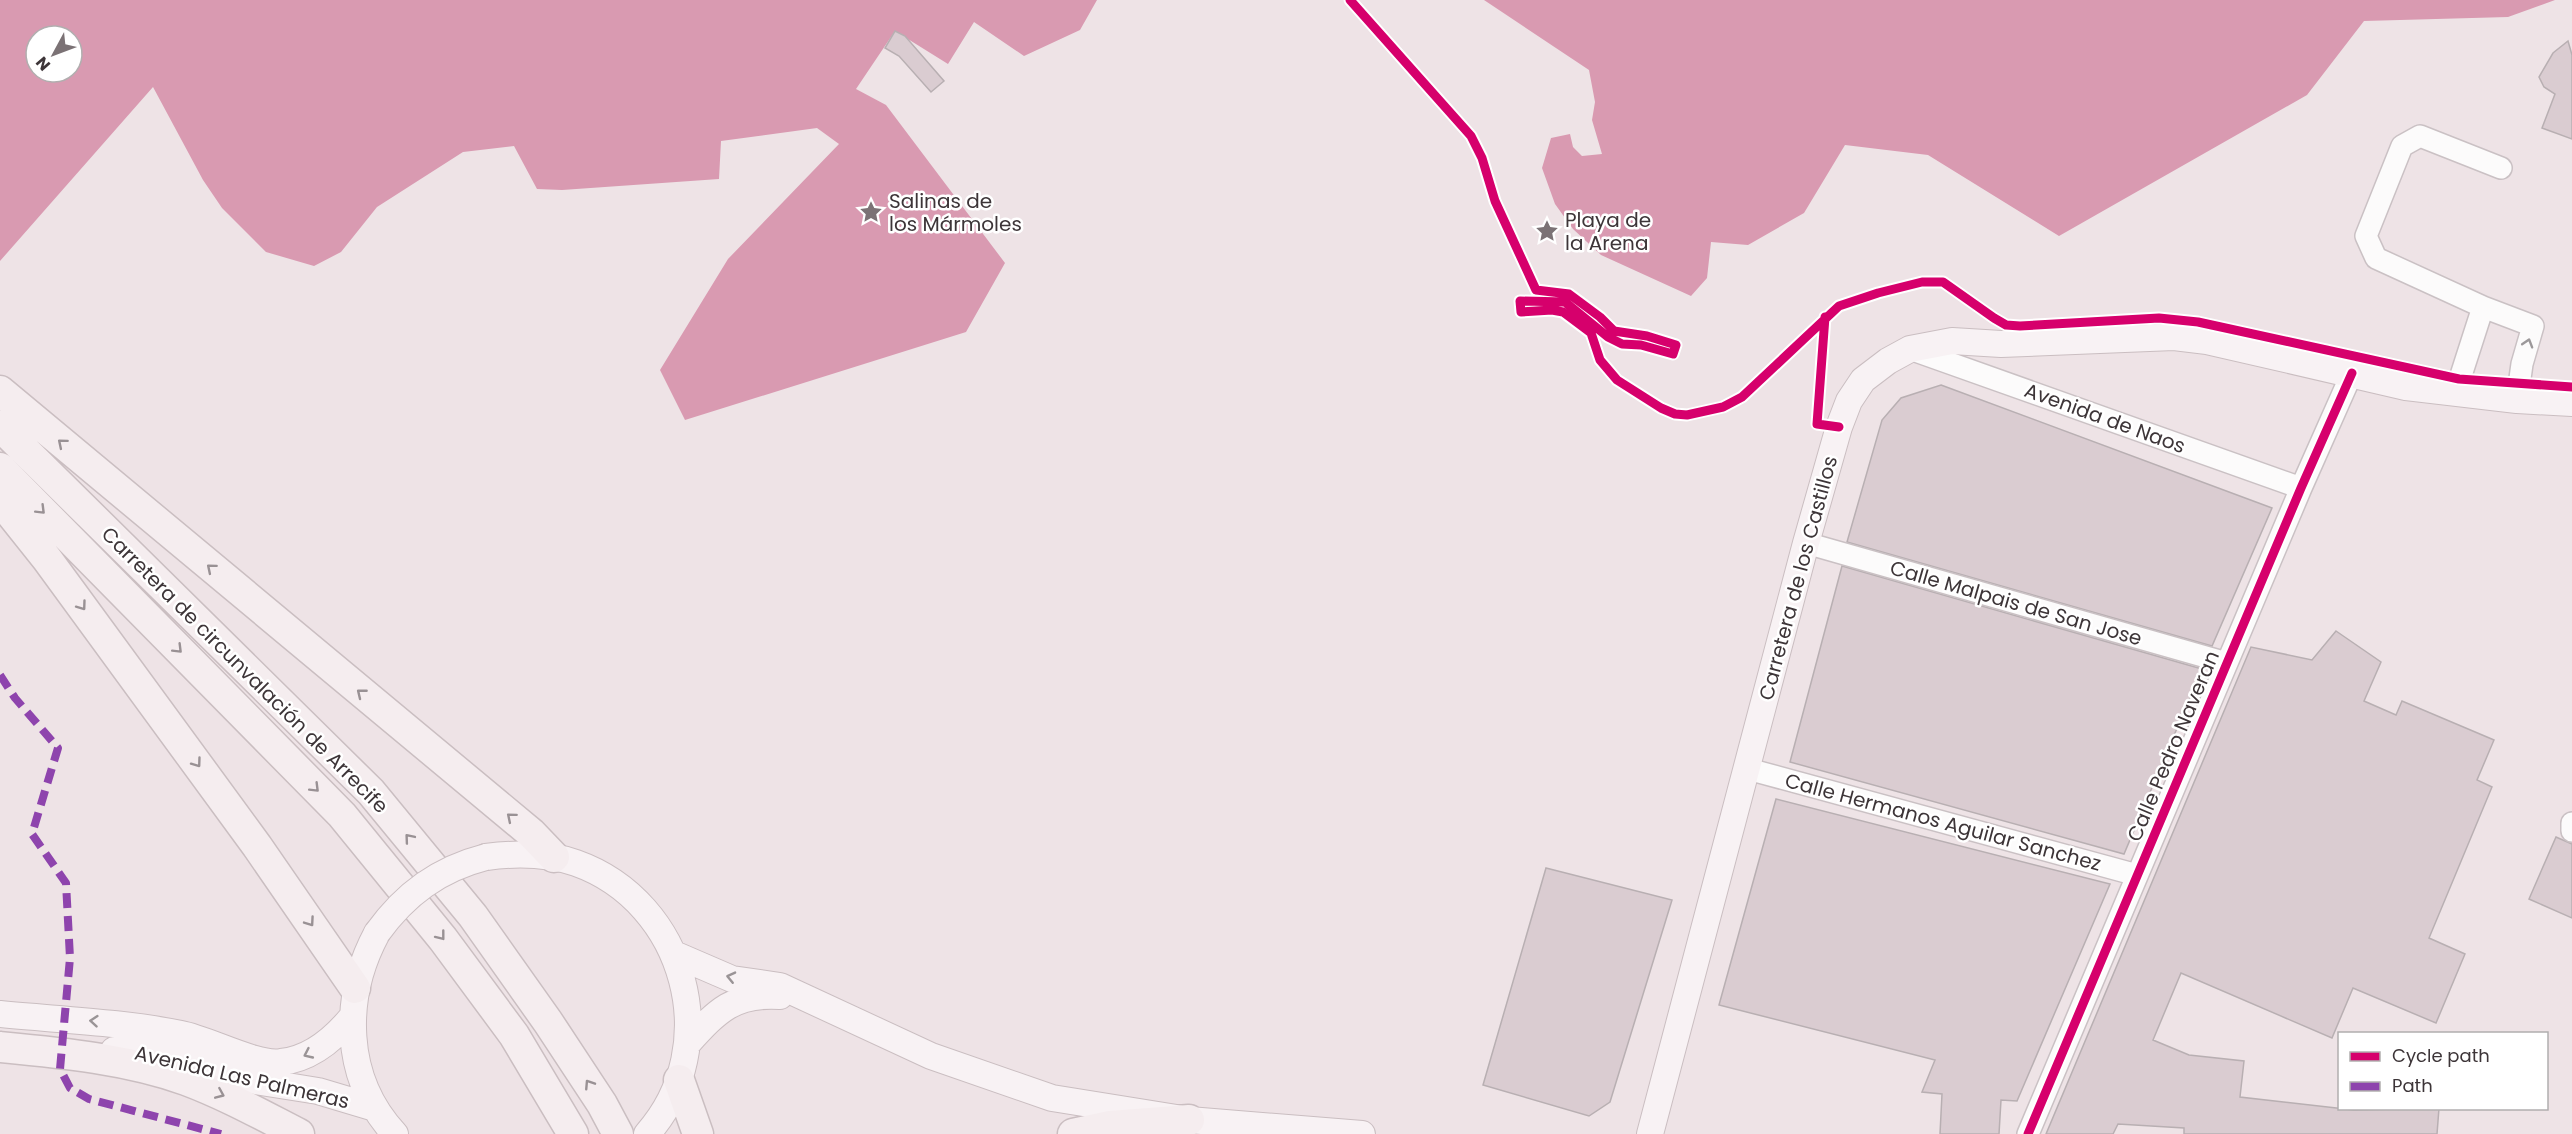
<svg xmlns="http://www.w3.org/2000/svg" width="2572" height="1134" font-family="Poppins,sans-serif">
<rect width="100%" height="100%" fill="#eee3e6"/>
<path fill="#d99ab1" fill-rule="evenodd" d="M0,0H1097L1080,30L1024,56L974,22L948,64L895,31L856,89L886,105L1005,263L966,332L685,420L660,370L728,259L839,144L817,128L721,141L719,179L562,190L537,189L514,146L463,152L377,207L341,252L314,266L266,252L222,208L203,180L153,87L0,261ZM36,36H72V72H36Z
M1484,0H2555L2508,17L2364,21L2307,95L2059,236L1928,155L1845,145L1804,213L1748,245L1711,242L1707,278L1691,296L1601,255L1573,229L1555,204L1542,168L1551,138L1570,134L1573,147L1582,156L1602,154L1592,120L1595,102L1589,70Z"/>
<path fill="#daccd1" stroke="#b8afb2" stroke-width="1.5" d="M895,31L905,36L944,81L931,92L899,56L885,48Z
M2568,41L2572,55V139L2542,128L2555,94L2544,87L2539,77L2553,53Z
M1941,385L2272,508L2212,646L1847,542L1882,420L1901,398Z
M1842,566L2202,669L2124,854L1790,762Z
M2336,631L2381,662L2364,701L2396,715L2402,701L2494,740L2477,780L2492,787L2429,938L2465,954L2436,1023L2353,988L2332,1038L2181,973L2153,1040L2189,1055L2244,1061L2240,1097L2354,1110L2439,1108L2437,1134H2184V1128L2118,1124L2113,1134H2046L2251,647L2312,660Z
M1776,799L2110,884L2017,1101L2001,1100L1999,1134H1940L1942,1094L1922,1092L1935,1060L1719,1005Z
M2556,837L2572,844V918L2529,899Z
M1546,868L1672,900L1610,1102L1589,1116L1483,1085Z"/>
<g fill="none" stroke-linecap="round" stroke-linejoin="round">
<g stroke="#cac1c4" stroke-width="24">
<path id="minor" d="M2483,307L2376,258L2366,236L2402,146L2420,136L2501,168
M1910,349L2301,488
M2455,394L2483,307L2533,326L2522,364L2517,400
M1806,543L2227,663
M1748,769L2137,875
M2572,823V831
M2028,1134L2301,488L2352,373"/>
</g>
<g stroke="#cabec1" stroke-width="28">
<path id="major" d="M486,857C516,853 546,853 576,863C686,902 725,1046 647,1134
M377,933C342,998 343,1078 395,1134
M674,954L732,979L780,986L931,1056L1052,1098L1189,1120L1362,1134
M0,1014C61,1020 121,1022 181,1034C208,1039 257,1066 281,1062C311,1059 334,1039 352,1017
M688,1043C717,1011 734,993 780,996
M114,1050L163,1055L243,1079L318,1091L375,1108
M1650,1134L1806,543L1839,427L1849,401L1863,380L1888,361L1910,349L1952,341L2001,344L2174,337L2207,341L2406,387L2517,400L2572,403"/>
</g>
<g stroke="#cabec1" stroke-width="33">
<path id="highway" d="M0,391L531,833L554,857
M0,426L371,792L473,916L548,1022L602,1104L618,1134
M0,468L342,815L443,939L514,1035L573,1134
M0,500L47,559L257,846L355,988
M0,1047C63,1053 127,1059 186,1080C226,1095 262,1115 299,1134
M679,1080L698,1134
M1073,1134L1110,1126L1189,1120"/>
</g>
<use href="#minor" stroke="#fcfbfb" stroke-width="21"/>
<use href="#major" stroke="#f8f2f4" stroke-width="26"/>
<use href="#highway" stroke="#f5edef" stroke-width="30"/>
<g stroke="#cabec1" stroke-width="28" stroke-linecap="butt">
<path id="major-bridge" d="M377,933C405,894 439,869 486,857"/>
</g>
<use href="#major-bridge" stroke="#f8f2f4" stroke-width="26"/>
<path stroke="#8e44ad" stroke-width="8" stroke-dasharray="15 8" stroke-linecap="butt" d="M0,675L15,698L58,748L32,834L66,883L70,958L60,1069L70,1088L89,1099L221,1134"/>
<g stroke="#fff" stroke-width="13">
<path id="cycleway" d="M1350,0L1471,136L1482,158L1495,201L1536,290L1569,294L1600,317L1614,331L1647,336L1676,345L1673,354L1641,345L1622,344L1608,337L1565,302L1520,301L1521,312L1552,310L1563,312L1591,333L1600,360L1617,380L1661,408L1675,414L1687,415L1723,407L1742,397L1839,306L1878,293L1922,282H1943L1994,318L2006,325L2020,326L2159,318L2198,322L2459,379L2572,387
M1825,317L1817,424L1839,427
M2028,1134L2301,488L2352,373"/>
</g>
<use href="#cycleway" stroke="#d6006c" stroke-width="9"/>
</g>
<defs><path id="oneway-chevron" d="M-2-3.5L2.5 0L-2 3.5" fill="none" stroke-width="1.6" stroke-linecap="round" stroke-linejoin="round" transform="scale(1.5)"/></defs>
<use stroke="#9c989a" href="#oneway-chevron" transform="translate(2528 343) rotate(-73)"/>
<g stroke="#999194">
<use href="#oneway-chevron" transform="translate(62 443) rotate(-140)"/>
<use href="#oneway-chevron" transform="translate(41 510) rotate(45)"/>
<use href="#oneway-chevron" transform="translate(211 568) rotate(-140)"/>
<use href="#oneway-chevron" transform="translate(82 606) rotate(54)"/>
<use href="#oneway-chevron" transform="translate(178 649) rotate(45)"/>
<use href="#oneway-chevron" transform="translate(361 693) rotate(-141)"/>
<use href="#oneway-chevron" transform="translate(197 763) rotate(54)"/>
<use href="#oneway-chevron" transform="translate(315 788) rotate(45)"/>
<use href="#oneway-chevron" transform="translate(511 817) rotate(-140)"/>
<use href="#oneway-chevron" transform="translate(409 838) rotate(-130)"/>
<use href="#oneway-chevron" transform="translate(310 922) rotate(55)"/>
<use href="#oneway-chevron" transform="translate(441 936) rotate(52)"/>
<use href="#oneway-chevron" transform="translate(589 1084) rotate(-123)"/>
<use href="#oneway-chevron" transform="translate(220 1094) rotate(23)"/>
</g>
<g stroke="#9a9496">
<use href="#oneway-chevron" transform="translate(731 977) rotate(-167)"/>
<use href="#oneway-chevron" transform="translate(94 1021) rotate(-175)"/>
<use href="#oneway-chevron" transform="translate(308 1054) rotate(155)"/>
</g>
<defs>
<g id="sight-bare" transform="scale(1.8)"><path d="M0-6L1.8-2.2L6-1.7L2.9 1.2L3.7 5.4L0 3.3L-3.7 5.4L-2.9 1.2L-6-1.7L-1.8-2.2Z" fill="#7b7275" stroke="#fff" stroke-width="2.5" paint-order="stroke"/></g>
</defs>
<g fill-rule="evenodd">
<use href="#sight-bare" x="871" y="212"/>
<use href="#sight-bare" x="1547" y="231"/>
</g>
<g text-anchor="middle" stroke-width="5" stroke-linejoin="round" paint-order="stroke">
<g font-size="20" fill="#3d3538" stroke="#fff" text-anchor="start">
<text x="889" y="208">Salinas de<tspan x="889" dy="23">los Mármoles</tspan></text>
<text x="1565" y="227">Playa de<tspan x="1565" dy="23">la Arena</tspan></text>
</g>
<g font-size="20" fill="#3d3538" stroke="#fff">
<text transform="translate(2105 418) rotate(20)" y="7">Avenida de Naos</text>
<text transform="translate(1798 578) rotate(-75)" y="7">Carretera de los Castillos</text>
<text transform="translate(2016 603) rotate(16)" y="7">Calle Malpais de San Jose</text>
<text transform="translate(245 670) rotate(45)" y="7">Carretera de circunvalación de Arrecife</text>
<text transform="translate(2173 746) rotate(-67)" y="7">Calle Pedro Naveran</text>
<text transform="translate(1943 822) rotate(15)" y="7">Calle Hermanos Aguilar Sanchez</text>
<text transform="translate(242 1077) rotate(13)" y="7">Avenida Las Palmeras</text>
</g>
</g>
<rect x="2338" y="1032" width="210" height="78" fill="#ffffff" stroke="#b1aeaf" stroke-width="1.5"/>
<rect x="2350" y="1052" width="30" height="9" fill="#d6006c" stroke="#b1aeaf" stroke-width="1.5"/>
<text x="2392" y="1062" font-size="18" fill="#3d3538">Cycle path</text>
<rect x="2350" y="1082" width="30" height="9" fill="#8e44ad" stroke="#b1aeaf" stroke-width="1.5"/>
<text x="2392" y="1092" font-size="18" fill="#3d3538">Path</text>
<g transform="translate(54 54) rotate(229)"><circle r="28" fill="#ffffff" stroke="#b1aeaf" stroke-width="1.5"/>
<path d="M0-4.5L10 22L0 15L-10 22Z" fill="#7b7275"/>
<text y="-9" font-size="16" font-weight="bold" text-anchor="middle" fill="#3d3538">N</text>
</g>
</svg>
